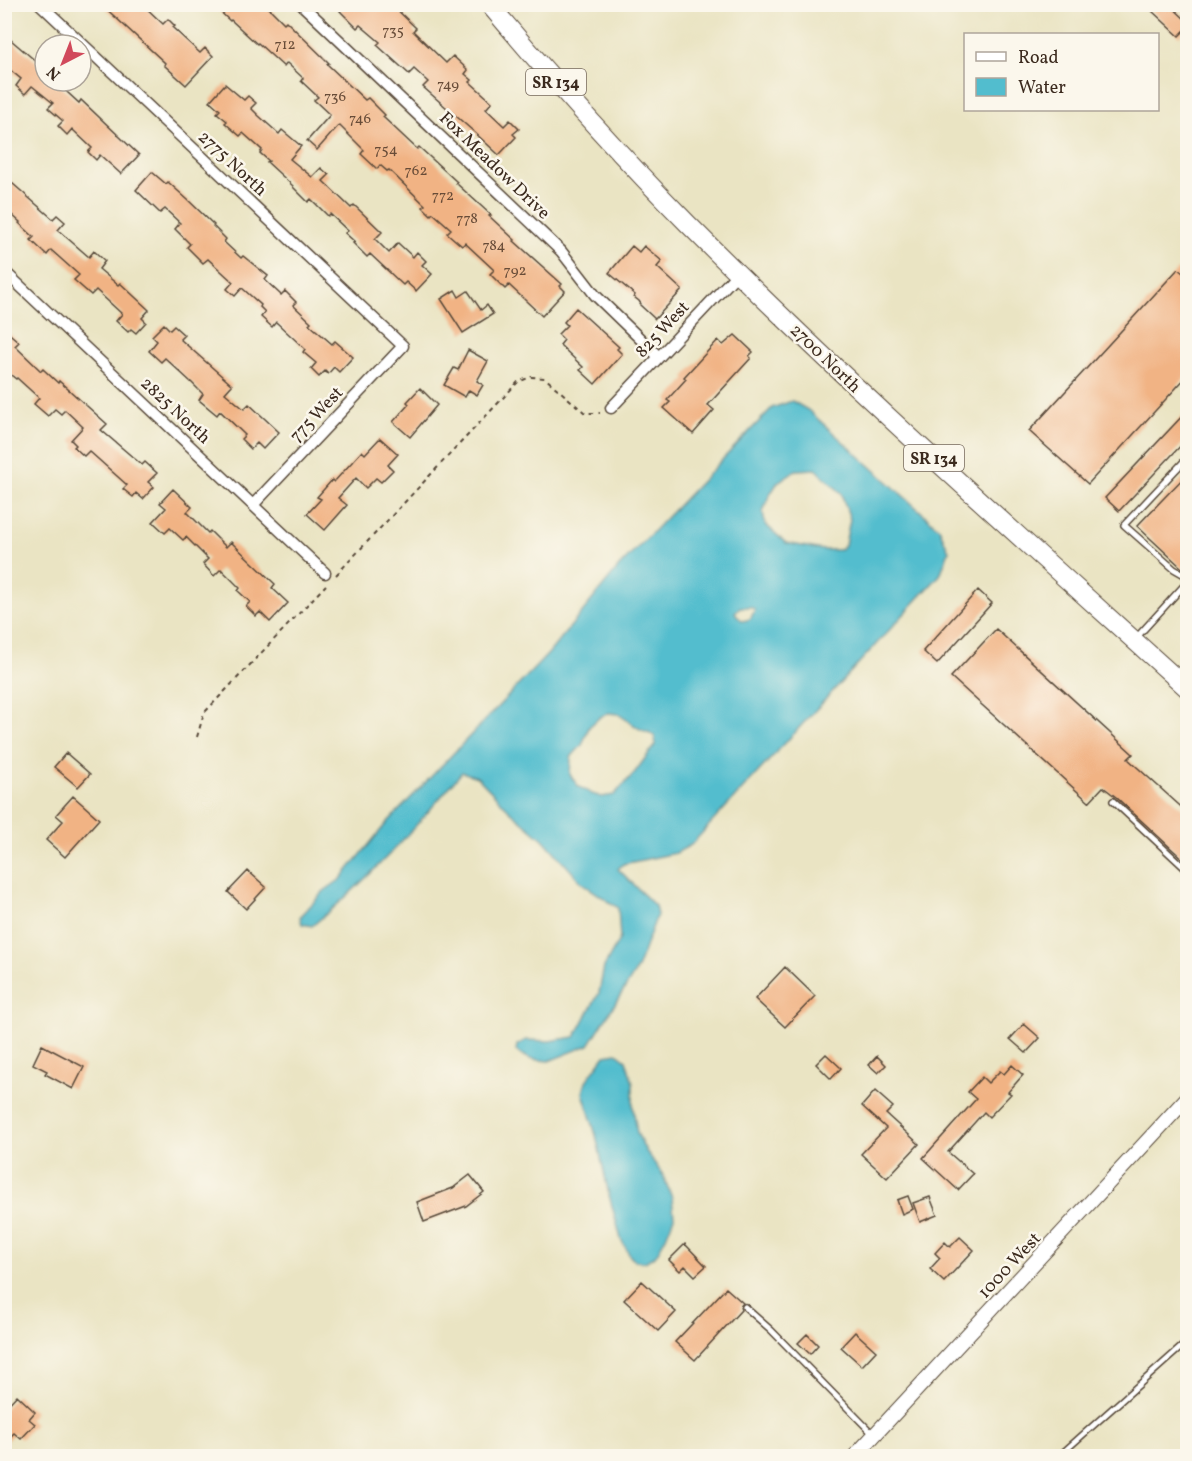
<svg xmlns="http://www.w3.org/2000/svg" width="1192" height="1461" font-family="Vollkorn,serif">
<rect width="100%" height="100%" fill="#fbf7ec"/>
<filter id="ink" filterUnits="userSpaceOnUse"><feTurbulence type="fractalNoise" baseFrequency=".0167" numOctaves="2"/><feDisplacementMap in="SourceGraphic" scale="12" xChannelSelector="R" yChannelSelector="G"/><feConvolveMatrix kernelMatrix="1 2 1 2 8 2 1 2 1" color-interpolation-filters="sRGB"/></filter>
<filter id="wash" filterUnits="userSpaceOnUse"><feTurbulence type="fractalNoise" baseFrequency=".008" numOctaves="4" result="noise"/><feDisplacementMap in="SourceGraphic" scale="24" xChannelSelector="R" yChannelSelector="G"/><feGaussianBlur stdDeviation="1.35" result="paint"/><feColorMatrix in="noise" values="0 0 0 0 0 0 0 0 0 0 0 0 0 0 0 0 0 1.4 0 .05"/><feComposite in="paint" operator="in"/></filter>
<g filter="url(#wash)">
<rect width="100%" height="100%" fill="#eae4c3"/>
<path fill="#52bdce" stroke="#467476" stroke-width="1.5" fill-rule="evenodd" d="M792,401L808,410L939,528L949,551L940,575L691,845L676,853L623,864L618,869L655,906L657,915L637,969L589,1045L549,1061L530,1059L516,1051L517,1045L526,1040L549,1041L575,1037L599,993L604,967L620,938L618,908L582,883L543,839L509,810L477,777L462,772C416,827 368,881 312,926L302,924L300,917L324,891L341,879L385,825L549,653L618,568L772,408ZM816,469L841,493L850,519L845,545L839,550H823L786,543L765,524L763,512L769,496L778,482L796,470ZM740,607H751L755,610L750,619L743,621L738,617L735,612ZM608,713L618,714L640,729L650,733L655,737V745L635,772L614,795L602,797L592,794L579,787L570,775L571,757L582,745L589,727L600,717Z
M617,1053L626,1060L633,1083V1106L637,1133L646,1151L663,1175L672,1198L674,1217L666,1237L656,1255L645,1262L635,1261L630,1256L621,1239L609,1195L596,1135L583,1093L586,1081L605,1055Z"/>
<g id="blocks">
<path fill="#f1b384" d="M101,4H142L163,24L168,19L175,26L173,28L200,53L205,48L213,56L186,85L164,65L165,63Z
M212,4H265L284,23L286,21L329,63L327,64L365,100L368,98L385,115L383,117L417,149L419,147L457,182L456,183L491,215L489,216L515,240L514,241L562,284L560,286L565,291L542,316L509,285L505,289L490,274L494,270L465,243L462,246L447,233L451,229L433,213L431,215L423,207L425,205L389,170L387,171L380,165L377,169L361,154L364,150L339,125L317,150L307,141L330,115L314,100L318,97L301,81L303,78L287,63L284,67L258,43L257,44L231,20L230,21Z
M346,4H391L416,28L413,31L446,63L453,56L468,70L465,74L472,80L470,82L492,102L486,109L504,126L510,120L519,129L513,134L516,137L499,155L473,131L423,87L428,82L414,69L409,74L377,45L380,42L360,25L357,28L340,11Z
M1158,4H1169L1188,22V27L1179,36L1152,11Z
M4,34L38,63L45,55V81H55L79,103L81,100L139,155L121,174L100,155L96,160L88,152L92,148L72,129L67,135L58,126L63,121L48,108L53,103L32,86L25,94L16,86L21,79L4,65Z
M225,84L244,100L248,96L256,103L251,108L259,116L279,134L282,130L301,146L290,159L312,177L321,168L329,175L323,181L351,208L354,205L382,232L375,239L389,253L398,243L413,257L417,252L426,261L422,265L432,274L416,291L406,282L403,285L370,254L367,257L353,243L355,242L345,233L348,231L330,214L328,216L311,199L308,202L293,187V186L267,162L269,161L260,153L262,150L243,133L240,136L225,123L227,121L217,113L220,110L210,101Z
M152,172L166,184L168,182L188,200L214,225L213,226L226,239L224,242L241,258L243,256L268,276L265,280L281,295L285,291L296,302L293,305L311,322L309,324L332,344L335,341L353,357L339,372L334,367L328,374L325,371L319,377L311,369L316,363L303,352L305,349L276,322L272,327L261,317L265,312L260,307L261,305L242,288L235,296L227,289L233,282L208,259L203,263L187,247L190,244L175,229L180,223L165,209L160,213L136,190Z
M4,176L53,219L57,215L65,222L58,230L89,257L94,251L105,261L99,269L118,285L120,283L149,310L142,318L146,322L136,333L131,329L128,332L116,321L122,314L96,290L91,295L74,280L79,275L51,250L47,255L31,240L34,237L19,223L20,222L4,208Z
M632,246L639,252L644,246L662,261L657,267L682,290L655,319L640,305L641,304L639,301L634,297L635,295L609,273Z
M1178,269L1188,277V375L1088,484L1029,431Z
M455,290L459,297L468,291L481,310L487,305L493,314L463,333L441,299Z
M576,308L619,347L617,349L622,354L595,384L580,370L583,367L560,345L564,340L558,334L567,325L564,322Z
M164,324L170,330L174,326L184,335L180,339L232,385L225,393L244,409L249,404L279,432L263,449L257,443L251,449L241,439L245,435L220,411L217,415L199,400L203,394L192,383L165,358L161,362L149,351L157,341L152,336Z
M4,329L19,342L15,346L41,371L43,369L58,383L59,381L107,424L101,430L142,465L145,462L157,473L148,482L154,487L143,499L136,493L133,497L123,489L127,485L89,451L84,456L74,447L76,445L71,440L83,427L65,410L61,414L55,409L48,416L34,404L39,398L17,378L16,379L11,375L4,382Z
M735,335L753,352L749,356L751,358L708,405L714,410L693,434L664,408L670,402L667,400L686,379L684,377L718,340L723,345Z
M468,350L488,361L477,381L483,385L477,395L469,390L465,397L444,385L454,368L458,370Z
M420,388L437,405L410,437L393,422L409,404L407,402Z
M1188,410V438L1119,511L1105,498Z
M380,438L398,454L388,465L393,470L381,482L376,478L366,488L356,478L338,498L347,505L325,530L307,514L321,499L317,497L332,480L334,482L362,451L365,454Z
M1188,473V571L1182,568L1137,526Z
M173,489L192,507L187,512L208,533L210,531L226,547L231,542L275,584L272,588L288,603L270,622L260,612L256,616L246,606L250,602L238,591L240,588L221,569L214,576L203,564L208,559L186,537L183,540L170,528L165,533L153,522L166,508L160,503Z
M978,590L992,603L937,664L923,651Z
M996,629L1133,754L1128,759L1188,813V864L1116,797L1103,787L1089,802L951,677Z
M66,753L90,774L78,787L54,767Z
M73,796L99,819L65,857L46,840L63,821L56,815Z
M248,871L266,887L246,909L228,892Z
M785,967L815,996L785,1027L755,999Z
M1024,1024L1040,1038L1026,1053L1010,1039Z
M42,1045L84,1067L73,1089L45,1074L47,1071L33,1064Z
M826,1054L841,1068L831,1079L816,1064Z
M877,1056L886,1065L878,1073L869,1065Z
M1012,1065L1023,1075L1008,1092L1011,1094L989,1117L984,1112L948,1152L973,1174L958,1190L923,1158L976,1099L968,1092L982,1077L988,1083L1000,1071L1004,1074Z
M875,1091L893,1107L886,1114L919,1144L887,1178L861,1154L886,1128L862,1106Z
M470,1175L484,1192L466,1206L424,1222L417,1202L453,1188Z
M908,1196L913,1209L902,1214L897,1200Z
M930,1197L937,1215L920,1222L913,1203Z
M960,1237L974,1250L944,1282L930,1269L940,1258L935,1253L945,1242L950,1247Z
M685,1244L706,1266L695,1276L685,1266L680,1271L669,1260Z
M642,1281L676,1312L658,1331L624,1300Z
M726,1288L743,1303L740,1307L741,1310L695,1360L675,1342Z
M855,1332L876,1351L862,1366L841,1347Z
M807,1334L818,1345L810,1354L798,1343Z
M17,1395L35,1412L29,1419L35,1424L21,1439L14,1433L4,1443V1409Z"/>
</g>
</g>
<g filter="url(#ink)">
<use href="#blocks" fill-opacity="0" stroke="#554637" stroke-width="1.5"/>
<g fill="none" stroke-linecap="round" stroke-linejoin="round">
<g stroke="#554637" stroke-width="8">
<path id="service" d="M1188,457L1124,525L1174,569L1188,577
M1137,637L1188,581
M1113,801L1188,871
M745,1307L771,1330L874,1435
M1059,1456L1188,1341"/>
</g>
<g stroke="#554637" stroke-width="13">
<path id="minor" d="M40,4L403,346L253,505
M301,4L561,251L595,295L659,357
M4,271L325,573
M611,408L738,273"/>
</g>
<g stroke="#554637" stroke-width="16">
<path id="tertiary" d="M855,1456L1188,1097"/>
</g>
<g stroke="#554637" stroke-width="20">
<path id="primary" d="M489,4C552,79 618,153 687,223C848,385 1019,536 1188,689"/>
</g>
<path stroke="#554637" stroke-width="2" stroke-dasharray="4.5 4.5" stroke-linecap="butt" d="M336,575L518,382L531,377L545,378L585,413H600
M197,737L204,713L326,585"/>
<use href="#service" stroke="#fff" stroke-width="5"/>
<use href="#minor" stroke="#fff" stroke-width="10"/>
<use href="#tertiary" stroke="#fff" stroke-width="14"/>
<use href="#primary" stroke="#fff" stroke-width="18"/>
</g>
</g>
<g text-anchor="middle" stroke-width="5" stroke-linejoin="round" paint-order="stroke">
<g font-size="15" fill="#684c38">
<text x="393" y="35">735</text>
<text x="285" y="49">712</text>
<text x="448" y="89">749</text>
<text x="335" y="101">736</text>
<text x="360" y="123">746</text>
<text x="386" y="154">754</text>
<text x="416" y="175">762</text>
<text x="443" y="200">772</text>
<text x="467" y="223">778</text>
<text x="494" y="250">784</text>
<text x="515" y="275">792</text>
</g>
<g fill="#fbf7ec" stroke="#75685c" stroke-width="1.5">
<rect x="526" y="69" width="60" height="26" rx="4.5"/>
<rect x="904" y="445" width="60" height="26" rx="4.5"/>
</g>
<g font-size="16" font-weight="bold" fill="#3b2a1e">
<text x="556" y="88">SR 134</text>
<text x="934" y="464">SR 134</text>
</g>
<g font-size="18" fill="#3b2a1e" stroke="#fbf7ec">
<text transform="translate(233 163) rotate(43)" y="6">2775 North</text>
<text transform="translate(495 165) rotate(44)" y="6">Fox Meadow Drive</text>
<text transform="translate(662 329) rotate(-47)" y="6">825 West</text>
<text transform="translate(826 358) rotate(44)" y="6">2700 North</text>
<text transform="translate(176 410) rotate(43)" y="6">2825 North</text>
<text transform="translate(316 414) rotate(-47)" y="6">775 West</text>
<text transform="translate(1009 1265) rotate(-47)" y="6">1000 West</text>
</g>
</g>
<rect width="1192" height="1461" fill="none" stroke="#fbf7ec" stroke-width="24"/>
<rect x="964" y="33" width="195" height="78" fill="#fbf7ec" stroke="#aea59a" stroke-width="1.5"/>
<rect x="976" y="52" width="30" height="9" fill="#ffffff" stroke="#aea59a" stroke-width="1.5"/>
<text x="1018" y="63" font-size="18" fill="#3b2a1e">Road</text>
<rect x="976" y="78" width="30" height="18" fill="#52bdce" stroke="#aea59a" stroke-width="1.5"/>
<text x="1018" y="93" font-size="18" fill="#3b2a1e">Water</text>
<g transform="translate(63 63) rotate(222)"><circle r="28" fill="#fbf7ec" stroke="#aea59a" stroke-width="1.5"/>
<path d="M0-4.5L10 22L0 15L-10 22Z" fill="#d1495b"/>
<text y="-9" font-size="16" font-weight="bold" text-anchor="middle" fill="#3b2a1e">N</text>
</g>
</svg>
